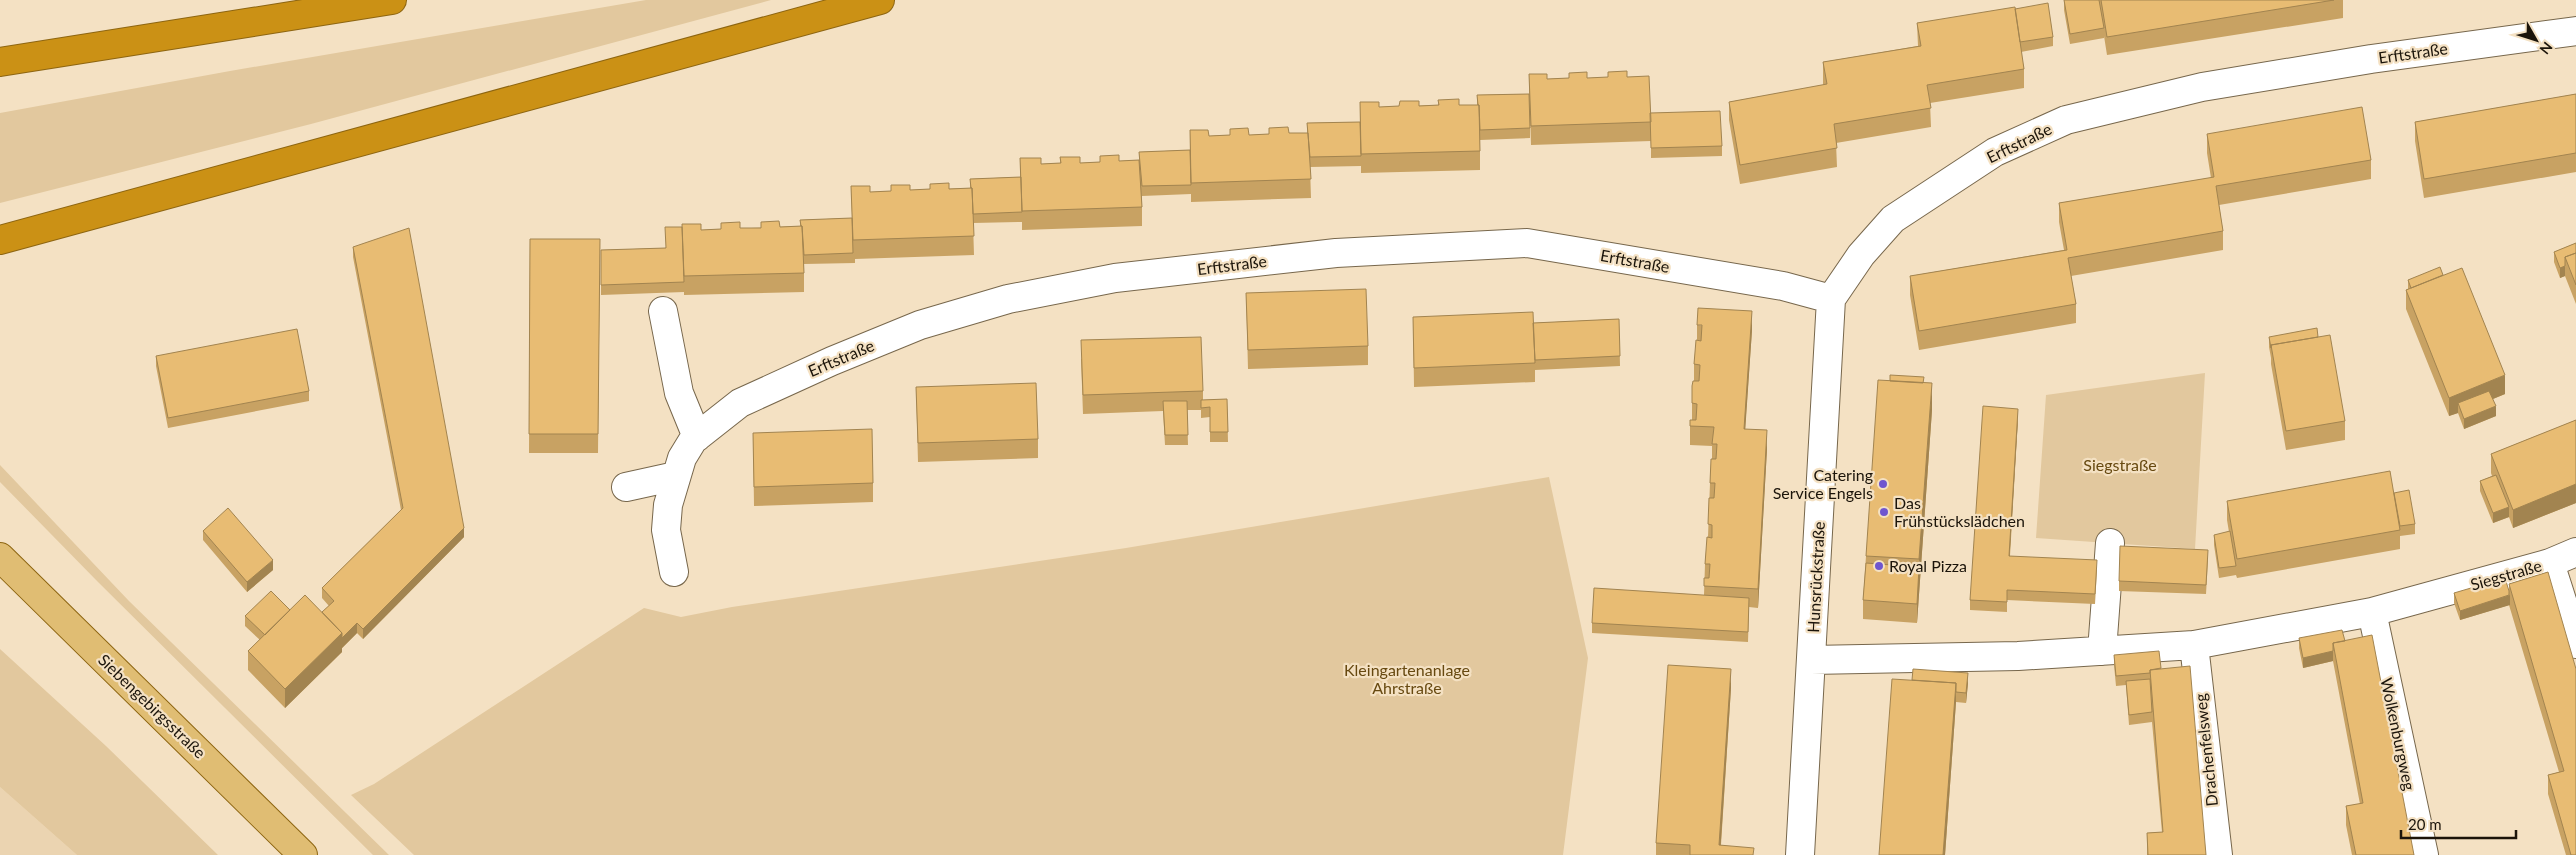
<svg xmlns="http://www.w3.org/2000/svg" width="2576" height="855" font-family="Lato,sans-serif">
<rect width="100%" height="100%" fill="#f4e1c3"/>
<path fill="#ebd4b1" d="M0,787L77,855H0Z"/>
<path fill="#e2c89e" d="M646,0H771L311,124L0,203V113L230,71Z
M2205,373L2195,549L2036,538L2046,395Z
M0,465L129,601L389,855H373L98,582L0,482Z
M1549,477L1588,658L1563,855H414L351,795L374,784L644,608L681,617L732,607L1126,548Z
M0,649L106,746L218,855H77L0,787Z"/>
<g fill="none" stroke-linecap="round" stroke-linejoin="round">
<g stroke="#77674c" stroke-width="30">
<path id="minor" d="M1831,299L1861,255L1893,219L1995,152L2066,120L2202,87L2371,59L2576,31
M663,311L679,393L697,437
M626,487L676,476
M2550,563L2576,644
M674,572L666,530L668,505L682,458L693,440L740,403L832,361L920,325L1008,299L1115,278L1336,253L1527,243L1783,286L1831,299
M2372,612L2424,855
M2194,645L2218,855
M2102,651L2110,543
M1811,660L2018,656L2194,645L2372,612L2550,563L2576,552
M1800,855L1831,299"/>
</g>
<g stroke="#8d6511" stroke-width="30">
<path id="major" d="M0,557L303,855"/>
</g>
<g stroke="#8d6511" stroke-width="30">
<path id="highway" d="M0,62L392,0
M0,240L880,0"/>
</g>
<use href="#minor" stroke="#fff" stroke-width="28"/>
<use href="#major" stroke="#e0bd73" stroke-width="28"/>
<use href="#highway" stroke="#cb9115" stroke-width="28"/>
</g>
<path fill="#c8a263" d="M2064,0H2343V18L2107,55L2104,36V38L2070,44L2064,10Z
M2015,9L2053,37V46L2021,52L2024,69V88L1930,103L1931,127L1836,143L1837,167L1740,184L1729,120V102L1823,85V62L1918,46L1917,23Z
M1569,73L1587,78L1627,77L1650,113L1722,146V156L1651,158V141L1531,145L1530,111V138L1480,140V170L1361,173V166L1310,167L1311,198L1191,202V194L1142,196V226L1022,230V219V222L973,223L974,255L855,259V263L804,264V292L684,295V289V292L601,295V250L665,248L701,230L800,226V220L852,218L851,186L870,192L891,191V185L910,190L970,188V179L1020,177V158L1041,164L1060,163V157L1080,163L1139,160V152L1190,150V130L1209,136L1230,135V129L1249,135L1307,133V123L1360,122V102L1379,107L1438,105V100L1459,105H1477V95L1529,94V74L1547,79L1569,78Z
M2576,94V172L2424,198L2415,141V122Z
M2207,134L2371,160V179L2219,205L2223,231V250L2071,276L2076,304V323L1919,350L1910,295V276L2064,250L2059,222V203L2211,178L2207,153Z
M530,239H600L598,453H529Z
M2576,243V304L2565,276L2560,278L2554,262V252Z
M353,247L464,537L363,639L357,633L342,648V652L285,708L248,670V651L260,640L245,626V616L290,610L322,612L329,606L322,598V588L401,510L353,257Z
M2443,275L2505,394L2493,399L2496,416L2464,429L2458,413L2449,416L2406,309V290L2408,289V280Z
M1246,293L1368,346V365L1248,369Z
M1413,317L1533,323L1619,319L1620,366L1535,370V382L1414,387Z
M1697,325L1752,330L1745,429L1767,449L1758,608L1749,607L1748,642L1592,633V623L1704,595L1705,564L1708,537L1710,483L1712,459V446L1690,445V426L1692,420V403L1694,381V364L1697,341Z
M2269,337H2318L2345,421V440L2286,450L2271,364V358L2269,347Z
M156,356L309,391V401L168,428L156,366Z
M1081,359L1203,391V400L1227,399L1228,442H1210V417L1201,418V410H1187L1188,445H1165L1163,411L1083,414Z
M1924,383L1932,410L1917,623L1863,619V600L1866,556Z
M916,387L1038,439V458L918,462Z
M2018,419L2010,556L2097,570L2095,604L2007,600V612L1970,610V600Z
M2576,420V503L2513,528L2509,517L2493,523L2480,491V481L2492,476L2491,473V454Z
M753,433L873,483V502L754,506Z
M2394,493L2415,524V534L2400,536V549L2237,578L2236,575L2219,578L2214,545V535L2229,532L2227,520V501Z
M203,531L273,570L247,592L203,540Z
M2208,560L2206,594L2119,591V581Z
M2548,572L2576,855H2566L2548,794V775L2559,772L2509,605L2460,620L2454,603V593L2509,591V584Z
M2299,638L2345,641L2414,855H2352L2346,825V806L2360,804L2333,661L2303,668L2299,648Z
M2114,655L2161,668L2206,855H2147V833L2162,832L2152,722L2129,725L2126,685L2116,686L2114,665Z
M1912,680L1968,683L1966,703L1956,702L1945,855H1879Z
M1731,688L1721,845L1754,855H1656V843Z"/>
<path fill="#a28450" d="M2565,266V276L2560,278V268Z
M1752,311V330L1744,448V429Z
M2505,375V394L2461,412L2458,403V413L2449,416V398Z
M1932,383V410L1917,623V604L1919,559Z
M2496,406V416L2464,429V419Z
M2018,409V419L2009,566V556Z
M1767,430V449L1758,608V589Z
M2576,484V503L2513,528V510Z
M2509,507V517L2493,523V513Z
M464,528V537L363,639V629Z
M273,560V570L247,592V582Z
M2510,595V605L2460,620V611Z
M357,623V633L342,648V652L285,708V689L342,633Z
M2333,651V661L2303,668V658Z
M1731,669V688L1720,855L1719,845Z
M1968,673V683L1966,703V693Z
M1956,683V702L1945,855H1943Z"/>
<path fill="#e8bc73" stroke="#a28450" d="M2064,0H2099L2104,28L2070,34Z
M2101,0H2334L2107,37Z
M2048,3L2053,37L2020,42L2015,9Z
M2015,7L2024,69L1927,85L1931,108L1834,124L1837,148L1740,165L1729,102L1827,84L1823,62L1921,46L1917,23Z
M1627,71V77L1649,76L1651,122L1531,126L1529,74H1547V79L1569,78V73L1587,72V78L1608,77V72Z
M1529,94L1530,128L1480,130L1479,105H1478L1477,95Z
M2576,94V153L2424,179L2415,122Z
M1459,99V105H1479L1480,151L1361,154L1360,102H1379V107L1399,106L1400,101H1419V106L1439,105L1438,100Z
M2362,107L2371,160L2216,186L2223,231L2068,258L2076,304L1919,331L1910,276L2067,250L2059,203L2214,177L2207,134Z
M1720,111L1722,146L1651,148L1650,113Z
M1360,122L1361,156L1310,157L1307,123Z
M1288,127L1289,133H1308L1311,179L1191,183L1190,130H1208L1209,136L1230,135V129L1248,128L1249,135L1269,134V128Z
M1190,150L1191,185L1142,186L1139,152Z
M1119,155V161L1139,160L1142,207L1022,211L1020,158H1041V164L1061,163L1060,157H1080V163L1100,162V156Z
M1021,177L1022,212L973,214L972,188H971L970,179Z
M949,183V189L972,188L974,236L853,240L851,186H870V192L891,191V185H910V190L930,189V184Z
M852,218L853,253L804,255L802,226H801L800,220Z
M779,221L780,227L802,226L804,273L684,276L682,224H701V230L721,229V223L740,222V228H761V222Z
M665,227H682L684,282L601,285V250L666,248Z
M409,228L464,528L363,629L357,623L342,638V633L322,612L334,601L322,588L403,508L353,247Z
M530,239H600L598,434H529Z
M2576,243V253L2565,257V266L2560,268L2554,252Z
M2576,253V285L2565,257Z
M2440,267L2443,275L2411,288L2408,280Z
M2462,268L2505,375L2449,398L2406,290Z
M1366,289L1368,346L1248,350L1246,293Z
M1698,308L1752,311L1744,429L1767,430L1758,589L1704,586V578H1709L1710,564H1705L1707,537L1712,538V525L1708,524L1709,498H1714L1715,483H1710L1711,459H1716L1717,444H1712L1714,427L1690,426V420H1696L1697,404L1692,403V386L1693,381H1699L1700,365L1694,364L1696,340L1701,341L1702,325H1697Z
M1533,312L1535,363L1414,368L1413,317Z
M1619,319L1620,356L1535,360L1533,323Z
M2317,328L2318,337L2271,345V348L2269,337Z
M297,329L309,391L168,418L156,356Z
M2330,335L2345,421L2286,431L2271,345Z
M1201,337L1203,391L1083,395L1081,340Z
M1890,375L1924,377L1923,383L1890,381Z
M1878,380L1932,383L1919,559L1866,556Z
M1036,383L1038,439L918,443L916,387Z
M2489,391L2496,406L2464,419L2458,403Z
M1227,399L1228,432H1210V407L1201,408V400Z
M1163,401H1187L1188,435H1165Z
M1983,406L2018,409L2009,556L2097,560L2095,594L2007,590V602L1970,600Z
M2576,420V484L2513,510L2491,454Z
M872,429L873,483L754,487L753,433Z
M2390,471L2400,530L2237,559L2227,501Z
M2496,475L2509,507L2493,513L2480,481Z
M2409,490L2415,524L2400,526L2394,493Z
M228,508L273,560L247,582L203,531Z
M2230,531L2236,566L2219,568L2214,535Z
M2120,546L2208,550L2206,585L2119,581Z
M1866,563L1919,567L1917,604L1863,600Z
M2548,572L2576,669V855H2571L2548,775L2564,771L2509,584Z
M2505,578L2509,591V595L2460,611L2454,593Z
M1594,588L1749,598L1748,632L1592,623Z
M271,591L290,610L265,635L245,616Z
M305,595L342,633L285,689L248,651Z
M2342,630L2345,641L2333,643V651L2303,658L2299,638Z
M2372,635L2414,855H2356L2346,806L2363,803L2333,643Z
M2159,651L2161,668L2150,670V673L2116,676L2114,655Z
M1668,665L1731,669L1719,845L1754,848L1753,855H1690V845L1656,843Z
M2190,666L2206,855H2148L2147,833L2163,832L2150,670Z
M1913,669L1968,673L1966,693L1956,692V683L1912,680Z
M1892,679L1956,683L1943,855H1879Z
M2150,679L2152,712L2129,715L2126,681Z"/>
<g fill="#6f55cf" stroke="#f4e1c3" stroke-width="2">
<circle cx="1883" cy="484" r="5"/>
<circle cx="1884" cy="512" r="5"/>
<circle cx="1879" cy="566" r="5"/>
</g>
<g text-anchor="middle" stroke-width="4.5" stroke-linejoin="round" paint-order="stroke">
<g font-size="16" fill="#1b140a" stroke="#f4e1c3">
<text transform="translate(2413 53) rotate(-8)" y="6">Erftstraße</text>
<text transform="translate(2019 143) rotate(-26)" y="6">Erftstraße</text>
<text transform="translate(1635 261) rotate(10)" y="6">Erftstraße</text>
<text transform="translate(1232 265) rotate(-7)" y="6">Erftstraße</text>
<text transform="translate(841 358) rotate(-23)" y="6">Erftstraße</text>
<text transform="translate(2506 575) rotate(-16)" y="6">Siegstraße</text>
<text transform="translate(1816 577) rotate(-87)" y="6">Hunsrückstraße</text>
<text transform="translate(152 706) rotate(44)" y="6">Siebengebirgsstraße</text>
<text transform="translate(2398 734) rotate(78)" y="6">Wolkenburgweg</text>
<text transform="translate(2206 750) rotate(-96)" y="6">Drachenfelsweg</text>
</g>
<g font-size="16" fill="#674910" stroke="#f4e1c3">
<text x="2120" y="471">Siegstraße</text>
<text x="1407" y="676">Kleingartenanlage<tspan x="1407" dy="18">Ahrstraße</tspan></text>
</g>
<g font-size="16" fill="#1b140a" stroke="#f4e1c3" text-anchor="start">
<text x="1873" y="481" text-anchor="end">Catering<tspan x="1873" dy="18">Service Engels</tspan></text>
<text x="1894" y="509">Das<tspan x="1894" dy="18">Frühstückslädchen</tspan></text>
<text x="1889" y="572">Royal Pizza</text>
</g>
</g>
<g transform="translate(2536 40) rotate(129)" stroke="#f4e1c3" stroke-width="4" paint-order="stroke">
<path d="M0-4L9 19L0 12L-9 19Z" fill="#1b140a"/>
<text y="-8" font-size="14" font-weight="bold" text-anchor="middle" fill="#1b140a">N</text>
</g>
<path d="M2401 830v8h115v-8" fill="none" stroke="#1b140a" stroke-width="2.5"/>
<text x="2408" y="830" font-size="15" fill="#1b140a" stroke="#f4e1c3" stroke-width="4" paint-order="stroke">20 m</text>
</svg>
